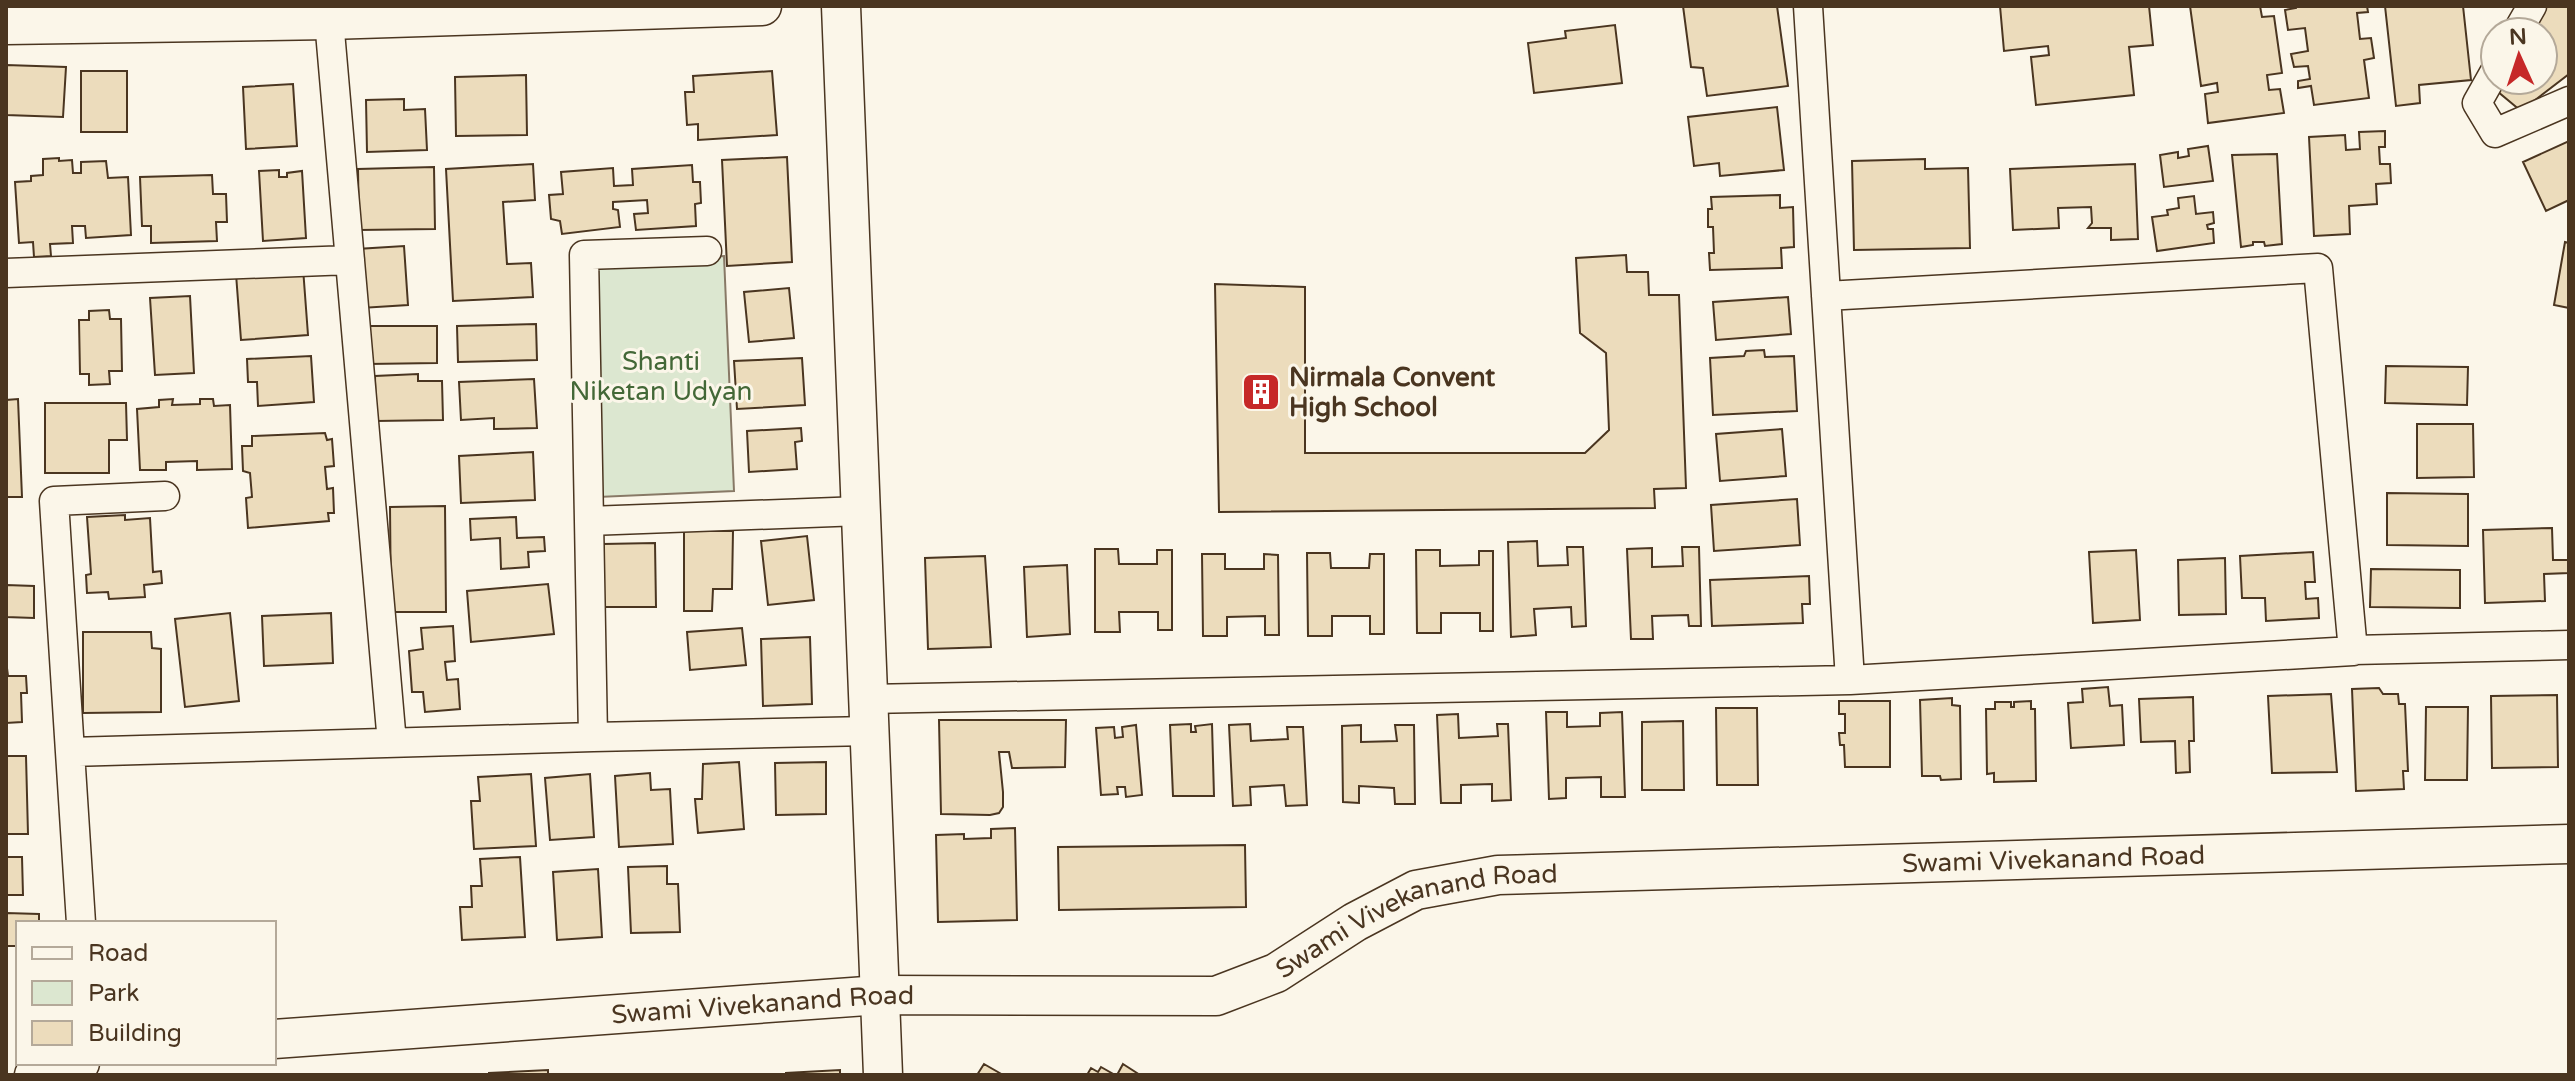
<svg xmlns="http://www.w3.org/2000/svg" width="2575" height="1081" font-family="'Varela Round',sans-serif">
<rect width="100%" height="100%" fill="#fbf6e9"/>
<path fill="#dce7d0" stroke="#887966" stroke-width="2" d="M724,256L734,491L598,497L588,262Z"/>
<path fill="#ecdcbc" stroke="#4a3520" stroke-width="2" d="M1683,6H1777L1788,86L1707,96L1703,68L1691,67Z
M2000,6H2149L2153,45L2129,47L2134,95L2036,105L2031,57L2049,55L2048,46L2004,51Z
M2190,6H2260L2262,17L2274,16L2282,73L2267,75L2269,90L2280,89L2284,113L2208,123L2205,94L2218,92L2217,83L2201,86Z
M2296,6H2367L2368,12L2357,13L2360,39L2371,38L2374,58L2364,60L2369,98L2314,105L2311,86L2298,88V81L2310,79L2308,66L2294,67L2291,54L2308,51L2305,28L2288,30L2285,10L2296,8Z
M2385,6H2463L2471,80L2419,85L2420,103L2396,106Z
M2537,6H2569V74L2521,111L2497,91L2505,80H2543V32H2532Z
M1615,25L1622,83L1534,93L1528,43L1566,38L1565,31Z
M6,65L66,67L63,117L6,115Z
M81,71H127V132H81Z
M772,71L777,135L698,140V124L687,125L685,92H694L693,76Z
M526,75L527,135L456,136L455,77Z
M293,84L297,146L246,149L243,87Z
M404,99V110L425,109L427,150L367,152L366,100Z
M1777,107L1784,170L1720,176L1719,163L1694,166L1688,117Z
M2385,131V147H2379L2380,164H2390L2391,183L2376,184L2377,204L2349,206L2350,234L2314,236L2309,137L2345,135L2346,150L2360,149L2359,132Z
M2569,141V200L2546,211L2523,162Z
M2208,146L2213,181L2164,187L2160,155L2178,152V158L2189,156L2188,149Z
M2277,154L2282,244L2265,246L2264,242H2253V245L2241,247L2232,155Z
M787,157L792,262L727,266L722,160Z
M59,158V161L72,160L73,173H81V162L106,161L108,178L128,177L131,235L86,238L85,226H72L73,243L50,244L51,256L34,257L33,242L19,243L15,182L31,181V176L43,175V159Z
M1925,159V169L1968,168L1970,248L1854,250L1852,161Z
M533,164L535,200L503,202L507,264L531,263L533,297L453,301L446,169Z
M2135,164L2138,239L2111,240V228H2088L2092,223L2091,207L2058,208L2059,228L2013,230L2010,169Z
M692,165L693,182H700L701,203L695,204L696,226L636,230L634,214L648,213L647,200L613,202V209L618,210L620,227L562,234L560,221L551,219L549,195L563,194L561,172L613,168L614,186L633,185L632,169Z
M434,167L435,229L359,230L358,169Z
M279,170V177H287V173L302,171L306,238L263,241L259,171Z
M212,175L213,194H226L227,222H216L217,241L151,243V226H142L140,177Z
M1780,195V208L1793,207L1794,247L1781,248L1782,268L1710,270L1709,253H1714L1713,227H1708V209H1712L1711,197Z
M2194,196L2196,214L2213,212L2214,223L2207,225L2208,229H2213L2214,243L2157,251L2152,217L2168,215L2167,210L2179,208L2178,198Z
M2565,242L2569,243V308L2554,305Z
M404,246L408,305L361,308L357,249Z
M1626,255L1627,272H1648L1649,295H1679L1686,488L1654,489L1655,508L1219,512L1215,284L1305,287V453H1585L1609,430L1606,353L1580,333L1576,258Z
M303,268L308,335L241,340L236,274Z
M789,288L794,338L749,342L744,292Z
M190,296L194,373L155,375L150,298Z
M1788,297L1791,334L1716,340L1713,302Z
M109,310L110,319H121L122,371H109L110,384L89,385V374H80L79,320H89V311Z
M536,324L537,360L458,362L457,326Z
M368,326H437V363L368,364Z
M1764,350L1765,357L1794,356L1797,411L1713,415L1710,358L1744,356L1746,351Z
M311,356L314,402L258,406L257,382H248L247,359Z
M802,358L805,405L737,409L734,361Z
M2386,366L2468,367L2467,405L2385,403Z
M418,374V381H442L443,420L376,421L375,376Z
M534,379L537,428L494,429V418L461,420L459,382Z
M18,399L22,497H6V400Z
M173,399L172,405L200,404V399H213L214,406L230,405L232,469L197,470V461L166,462V470H140L137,409L159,407V400Z
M45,403H126L127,440H109V473H45Z
M2417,424H2473L2474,477L2417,478Z
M801,428L802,441L795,442L797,469L749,472L747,431Z
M1782,429L1786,476L1720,481L1716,434Z
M325,433L327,440L332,439L334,466L325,467L327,489L333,488L334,513H328L329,521L248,528L246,498L252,497L250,473L243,471L242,446H252V436Z
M533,452L535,500L461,503L459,456Z
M2387,493L2468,494V546L2387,545Z
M1797,499L1800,545L1714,551L1711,505Z
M445,506L446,612H391L390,507Z
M125,515V520L150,518L153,572L161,571L162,583L144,585L145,597L109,599L108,592L87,593L86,575L91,574L87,517Z
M516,517L517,538L544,537L545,551L528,552L529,567L501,569L500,538L471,540L470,519Z
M2552,528L2553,560H2569V573L2544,574L2545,601L2485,603L2483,530Z
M684,531H733L732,589H713L712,611H684Z
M807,536L814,600L768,605L761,541Z
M1537,541L1538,566L1568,565L1567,547H1583L1586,626L1572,627L1571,607L1534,609L1536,635L1511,637L1508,542Z
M655,543L656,607H604L603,544Z
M1682,547H1699L1701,626H1689L1688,615L1652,616L1653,639H1631L1627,549L1652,548V567L1683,566Z
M1095,549H1118L1119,564H1157V550H1172V630H1158V612H1119L1120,632H1095Z
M1416,550H1440V566L1479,565V551H1493V631H1480V613H1441V633H1417Z
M2136,550L2140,620L2093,623L2089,552Z
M2313,552L2315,582H2305L2306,599L2318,598L2319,618L2266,621L2265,598H2242L2240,556Z
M1307,553H1330L1331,568H1369L1370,554H1384V634H1370V616H1332V636H1308Z
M1202,554H1225V569H1264V554L1278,555L1279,635H1265V616L1227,617V636H1203Z
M985,556L991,647L928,649L925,558Z
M2225,558L2226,614L2179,615L2178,560Z
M1067,565L1070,634L1027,637L1024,567Z
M2371,569L2460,570V608L2370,607Z
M1809,576L1810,604H1802L1803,623L1712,626L1710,580Z
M548,584L554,634L471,642L467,591Z
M6,585L34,586V618L6,617Z
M230,613L239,701L185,707L175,619Z
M331,613L333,663L264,666L262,616Z
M453,626L455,661L445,662L447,680L458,679L460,709L425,712L423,692H412L409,651L423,649L421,628Z
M742,628L746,665L690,670L687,632Z
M83,632H151L152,648L161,649V712L83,713Z
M810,637L812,704L763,706L761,639Z
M6,660L8,676H26L27,693H21L22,722L6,723Z
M2108,687L2110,706L2122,705L2124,745L2071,748L2068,703L2083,702L2082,689Z
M2379,688L2383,694H2398L2399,704H2405L2408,771H2403L2404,789L2356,791L2352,689Z
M2331,694L2337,772L2272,773L2268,696Z
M2557,695L2558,767L2492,768L2491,696Z
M2193,697L2194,741H2189L2190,772L2176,773L2175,741L2141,742L2139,699Z
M1952,698V705L1960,706L1961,779L1941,780L1940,776H1922L1920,700Z
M1839,701H1890V767H1845L1844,745H1840L1839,733H1845V714H1839Z
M2031,701V709H2035L2036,781L1994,782V773L1987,774L1986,709H1995V702H2011V707H2014V702Z
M2426,707H2468L2467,780H2425Z
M1716,708H1757L1758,785H1717Z
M1546,712H1567V727L1600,726V713L1622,712L1625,797H1601V777L1566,778V798L1549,799Z
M1458,714L1459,738L1498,736L1497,724H1508L1511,800L1492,801V784L1461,785V803H1441L1437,715Z
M939,720H1066L1065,767L1012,768L1009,752H999L1003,792V807L999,813L990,815L941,814Z
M1683,721L1684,790H1642V722Z
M1191,724V732H1196L1195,726L1212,724L1214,796H1173L1170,725Z
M1250,724L1251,741L1288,739L1287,727H1303L1307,805L1286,806L1284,785L1250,787L1251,805L1233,806L1229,725Z
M1136,725L1142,795L1126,797L1125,787H1117L1118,794L1101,795L1096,728L1114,727L1115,738L1123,737L1122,727Z
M1361,725V742L1397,741L1395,725H1414L1415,804H1395L1394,788L1359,786V803L1343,802L1342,726Z
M6,756H26L28,834H6Z
M739,762L744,829L698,833L695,799H702L703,764Z
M826,762V814L776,815L775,763Z
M650,773L651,790L670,789L673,844L619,847L615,776Z
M531,774L536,846L474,849L471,801H480L478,777Z
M590,774L594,837L550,840L545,778Z
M1015,828L1017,920L938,922L936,835L964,834V839L991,838V829Z
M1245,845L1246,907L1059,910L1058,847Z
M6,857H22L23,895H6Z
M520,857L525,937L462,940L460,907H472L471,886H482L480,859Z
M667,866V884H678L680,932L631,933L628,867Z
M598,869L602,937L557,940L553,872Z
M6,913L39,914V923H18V946H6Z
M984,1064L1003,1075H977Z
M1123,1064L1140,1075H1117Z
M1101,1067L1115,1075H1087L1091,1068L1098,1072Z
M548,1070V1075H489V1073Z
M840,1070V1075H786V1073Z"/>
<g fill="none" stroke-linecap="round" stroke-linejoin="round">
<g stroke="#4a3520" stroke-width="31">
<path id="street" d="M329,20L392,743
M2517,32L2532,6
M2495,71L2477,103L2495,133L2569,101
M707,251L584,255L589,521L861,511
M6,273L350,260
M1826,296L2318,268L2353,651L1850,680
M589,521L593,737L870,731
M2353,650L2569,645
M868,699L1850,680L1808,6
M70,752L54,501L165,496
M81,923L70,752L593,737"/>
</g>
<g stroke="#4a3520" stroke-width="41">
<g id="secondary">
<path d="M841,6L883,1075"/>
<path d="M6,25L329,20L762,6"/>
<path id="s1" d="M274,1039L880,995L1216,996L1276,973L1355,922L1416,890L1498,875L2569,844"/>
<path d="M34,1075L80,1063"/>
</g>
</g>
<use href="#street" stroke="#fbf6e9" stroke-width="28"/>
<use href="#secondary" stroke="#fbf6e9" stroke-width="38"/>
</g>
<defs>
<g id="building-square" transform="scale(2)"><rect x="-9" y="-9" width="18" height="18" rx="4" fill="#c62828" stroke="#fbf6e9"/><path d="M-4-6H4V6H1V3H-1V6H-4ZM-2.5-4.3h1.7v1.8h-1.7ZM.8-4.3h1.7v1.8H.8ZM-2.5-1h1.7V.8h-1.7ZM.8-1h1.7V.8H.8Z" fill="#fff"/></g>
</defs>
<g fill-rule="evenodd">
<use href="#building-square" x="1261" y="392"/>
</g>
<g text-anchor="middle" stroke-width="6" stroke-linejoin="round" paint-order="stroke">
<g font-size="26" fill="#436837" stroke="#fbf6e9">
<text x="661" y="370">Shanti<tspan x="661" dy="30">Niketan Udyan</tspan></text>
</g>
<g font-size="26" font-weight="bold" fill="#4a3520" stroke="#fbf6e9" text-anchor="start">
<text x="1289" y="386">Nirmala Convent<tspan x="1289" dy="30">High School</tspan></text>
</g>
<g font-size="26" fill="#4a3520" stroke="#fbf6e9">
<text dy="9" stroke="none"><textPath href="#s1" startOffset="1810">Swami Vivekanand Road</textPath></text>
<text dy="9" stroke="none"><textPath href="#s1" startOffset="1162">Swami Vivekanand Road</textPath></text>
<text dy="9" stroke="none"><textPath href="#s1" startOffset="490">Swami Vivekanand Road</textPath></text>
</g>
</g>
<rect width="2575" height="1081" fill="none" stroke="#4a3520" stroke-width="16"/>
<rect x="16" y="921" width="260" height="144" fill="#fbf6e9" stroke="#b4a999" stroke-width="2"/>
<rect x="32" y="947" width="40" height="12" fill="#fbf6e9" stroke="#b4a999" stroke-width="2"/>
<text x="88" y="961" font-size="24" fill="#4a3520">Road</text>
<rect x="32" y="981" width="40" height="24" fill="#dce7d0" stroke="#b4a999" stroke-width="2"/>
<text x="88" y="1001" font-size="24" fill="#4a3520">Park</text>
<rect x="32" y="1021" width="40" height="24" fill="#ecdcbc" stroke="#b4a999" stroke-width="2"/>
<text x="88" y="1041" font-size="24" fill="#4a3520">Building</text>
<g transform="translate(2519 56) rotate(357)"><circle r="38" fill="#fbf6e9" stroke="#b4a999" stroke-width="2"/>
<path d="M0-6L14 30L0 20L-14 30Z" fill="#c62828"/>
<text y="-12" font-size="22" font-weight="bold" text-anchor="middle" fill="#4a3520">N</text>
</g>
</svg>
